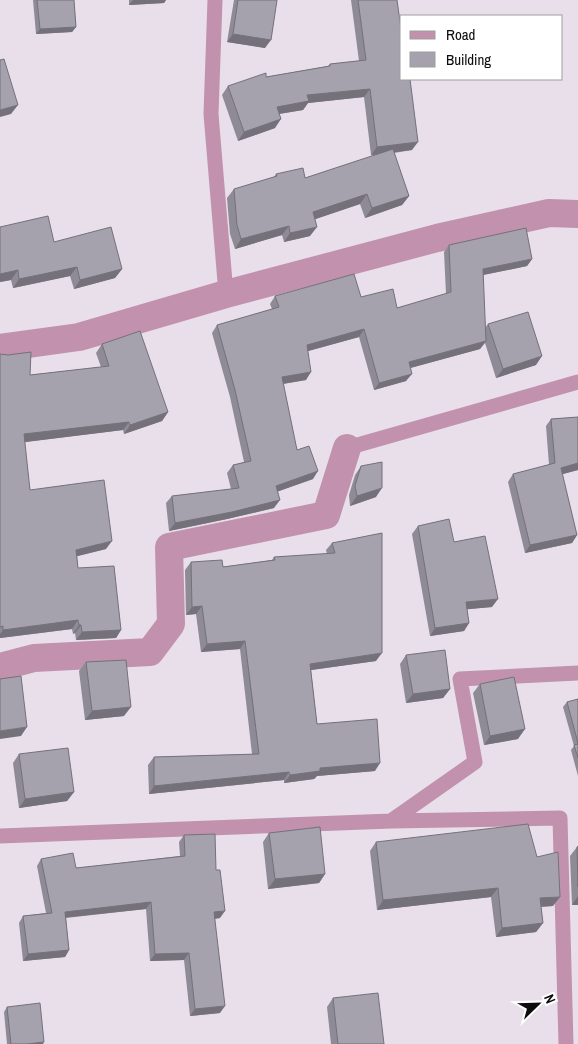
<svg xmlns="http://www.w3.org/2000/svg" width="578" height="1044" font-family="'Archivo Narrow',sans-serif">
<rect width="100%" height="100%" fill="#e8dfea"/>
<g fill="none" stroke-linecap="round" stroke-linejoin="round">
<path stroke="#c291ad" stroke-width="15" d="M215,0L211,114L226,294
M347,448L578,382
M391,821L475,762L460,679L578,673
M0,836L391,821L560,818L566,1044"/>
<path stroke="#c291ad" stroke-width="28" d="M0,348L79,337L226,294L437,238L549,213L578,214
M0,667L34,658L150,652L171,624L169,547L326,515L347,448"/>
</g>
<path fill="#8e8b96" d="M33,0H74L76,27L72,32L36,34Z
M129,0H166L164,3L129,5Z
M234,0H277L265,48L227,42Z
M351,0H397L412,150L394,153L409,196L402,205L365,218L360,204L315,219L310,236L284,242L282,235L235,249L230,234L227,198L234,189L274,177L276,174L305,178L376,155H371L364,97L308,103L303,110L280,114L275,128L238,141L222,95L228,86L266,77L328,66L330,64L359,61Z
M54,242L122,269L115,278L74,289L70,276L13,288L11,280L0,282Z
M449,245L532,259L527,266L483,275L485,328L488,324L536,365L496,378L485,343L480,349L410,368L406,381L374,390L359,337L308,351L306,380L283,384L297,450L313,479L278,491L274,508L227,519L169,531L166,503L172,496L231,489L227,473L233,465L244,462L230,397L212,333L217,325L272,309L270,304L275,296L361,297L397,308L446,294L444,252Z
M102,344L168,412L162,421L124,434L123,430L24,442L30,490L106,549L77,556L78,568L121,630L116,638L76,640L75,633L73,634L72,629L0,638V354L30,375L101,367L96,353Z
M578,417V470L562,474L577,535L572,543L525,553L508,482L513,474L549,465L546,426L551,419Z
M361,466L376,497L350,506L349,495L355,475Z
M418,526L454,542L492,607L467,609L469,623L464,631L430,636L412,534Z
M332,543L376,661L311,670L317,724L375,771L317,776L314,779L284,783V780L149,794L148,765L154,757L252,754L240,649L201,652L196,614L186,615L185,570L191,562L223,567L272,560L274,557L327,554L326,550Z
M406,655L450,689L443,698L406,703L400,664Z
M86,662L124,716L85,720L79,671Z
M480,684L518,739L484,745L473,693Z
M578,699V776L571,750L574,746L563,707L567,702Z
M19,754L74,792L67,801L19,808L13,763Z
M269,833L325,874L319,883L268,889L263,842Z
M184,835L216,870L220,918L215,919L220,1013L190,1016L184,960L150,961L146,909L66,918L69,950L65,957L23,961L19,923L23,916L46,913L37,866L41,859L76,868L180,856L179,842Z
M376,842L537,857L553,906L541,907L543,923L536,932L496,937L491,897L377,910L370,851Z
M578,846V905H572L570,856L577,847Z
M333,998L384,1044H331L327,1007Z
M7,1007L43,1044H7L4,1012Z"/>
<path fill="#74717a" d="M133,0H166L164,3L129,5Z
M76,27L72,32L36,34L40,29Z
M233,34L271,40L265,48L227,42Z
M370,89L364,97L308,103L303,110L271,115L277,107L307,95Z
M18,105L11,114L0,117V110Z
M281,119L275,128L238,141L244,132Z
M418,142L412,150L371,155L377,147Z
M367,194L360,204L307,222L313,212Z
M409,196L402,205L365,218L372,208Z
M289,226L282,235L235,249L241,239Z
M317,227L310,236L284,242L290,233Z
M532,259L527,266L478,276L483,269Z
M77,267L70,276L13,288L19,279Z
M122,269L115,278L74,289L80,280Z
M18,270L11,280L0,282V274Z
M364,329L359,337L301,353L307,345Z
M486,341L480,349L403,370L409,362Z
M542,356L536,365L496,378L503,369Z
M311,372L306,380L276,385L282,377Z
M412,374L406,381L374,390L379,383Z
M168,412L162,421L124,434L130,425Z
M129,422L123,430L18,443L24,434Z
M578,463V470L556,476L561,468Z
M318,471L313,479L271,494L276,486Z
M382,488L376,497L350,506L357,496Z
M280,500L274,508L227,519L169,531L175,523Z
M577,535L572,543L525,553L530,545Z
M112,541L106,549L70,558L76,550Z
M498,599L492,607L460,610L466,602Z
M202,606L196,614L186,615L192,607Z
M78,620L72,629L0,638V634L3,630Z
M469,623L464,631L430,636L435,628Z
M79,625H81L75,633L73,634Z
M121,630L116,638L76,640L82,632Z
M245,641L240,649L201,652L207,644Z
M382,653L376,661L304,671L310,664Z
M450,689L443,698L406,703L413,694Z
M131,707L124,716L85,720L92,711Z
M27,727L21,736L0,739V731Z
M525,729L518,739L484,745L490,736Z
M380,763L375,771L317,776L314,779L284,783L290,775L320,768Z
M289,772L284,780L149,794L154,786Z
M74,792L67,801L19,808L25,799Z
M325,874L319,883L268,889L275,879Z
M498,888L491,897L377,910L383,900Z
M578,896V905H572Z
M560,897L553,906L533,907L540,898Z
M151,902L146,909L60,918L65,912Z
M225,911L220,918L209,919L214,912Z
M543,923L536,932L496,937L502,928Z
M69,950L65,957L23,961L28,954Z
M189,953L184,960L150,961L155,954Z
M225,1006L220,1013L190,1016L195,1009Z
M44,1042L43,1044H27Z"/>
<path fill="#a5a2ae" stroke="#74717a" d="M37,0H74L76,27L40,29Z
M238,0H277L271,40L233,34Z
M358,0H397L402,36V79H410L418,142L377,147L370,89L307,95L309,101L277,107L281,119L244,132L228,86L266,73V77L330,66V64L366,60Z
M4,59L18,105L0,110V60Z
M393,149L409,196L372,208L367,194L313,212L317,227L290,233L289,226L241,239L237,225L234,189L277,176L276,174L303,168L305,178Z
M48,216L54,242L111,227L122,269L80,280L77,267L19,279L18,270L0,274V227Z
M526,228L532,259L483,269L486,341L409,362L412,374L379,383L364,329L307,345L311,372L282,377L297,450L309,446L318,471L276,486L280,500L232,512L175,523L172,496L239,488L233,465L251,461L235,390L217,325L279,307L275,296L354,274L361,297L393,289L397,308L451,292L449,245Z
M528,312L542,356L503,369L488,324Z
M140,331L168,412L130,425L129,422L24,434L30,490L104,480L112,541L76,550L78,568L114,566L121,630L82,632L81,625H79L78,620L3,630V626L0,627V354L8,355L31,352L30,375L109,366L102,344Z
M578,417V463L561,468L577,535L530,545L513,474L555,463L551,419Z
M382,462V488L357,496L355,486L361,466Z
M449,519L454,542L485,536L498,599L466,602L469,623L435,628L418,526Z
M382,533V653L310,664L317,724L377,719L380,763L320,768V771L290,775L289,772L154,786V757L259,754L245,641L207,644L202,606L192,607L191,562L222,560L223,567L275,560L274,557L335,553L332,543Z
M445,650L450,689L413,694L406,655Z
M126,660L131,707L92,711L86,662Z
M21,676L27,727L0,731V679Z
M514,677L525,729L490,736L480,684Z
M578,699V743L567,702Z
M578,744V758L574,745Z
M68,748L74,792L25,799L19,754Z
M528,824L537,857L558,852L560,897L540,898L543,923L502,928L498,888L383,900L376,842Z
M320,827L325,874L275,879L269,833Z
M215,834L216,870H220L225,911L214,912L225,1006L195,1009L189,953L155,954L151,902L65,912L69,950L28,954L23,916L52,913L41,859L73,853L76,868L185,856L184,835Z
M578,846V887L577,847Z
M378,993L384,1044H338L333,998Z
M40,1003L44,1042L27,1044H11L7,1007Z"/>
<rect x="400" y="15" width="162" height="65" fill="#ffffff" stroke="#9f9d9f"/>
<rect x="410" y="31" width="25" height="8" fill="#c291ad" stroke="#9f9d9f"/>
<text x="446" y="40" font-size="15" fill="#0e0b0e">Road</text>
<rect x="410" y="52" width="25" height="15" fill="#a5a2ae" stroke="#9f9d9f"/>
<text x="446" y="65" font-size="15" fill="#0e0b0e">Building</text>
<g transform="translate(538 1004) rotate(67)" stroke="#ffffff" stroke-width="4" paint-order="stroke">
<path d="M0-4L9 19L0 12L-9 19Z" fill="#0e0b0e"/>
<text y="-8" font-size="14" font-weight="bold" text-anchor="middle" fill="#0e0b0e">N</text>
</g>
</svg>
